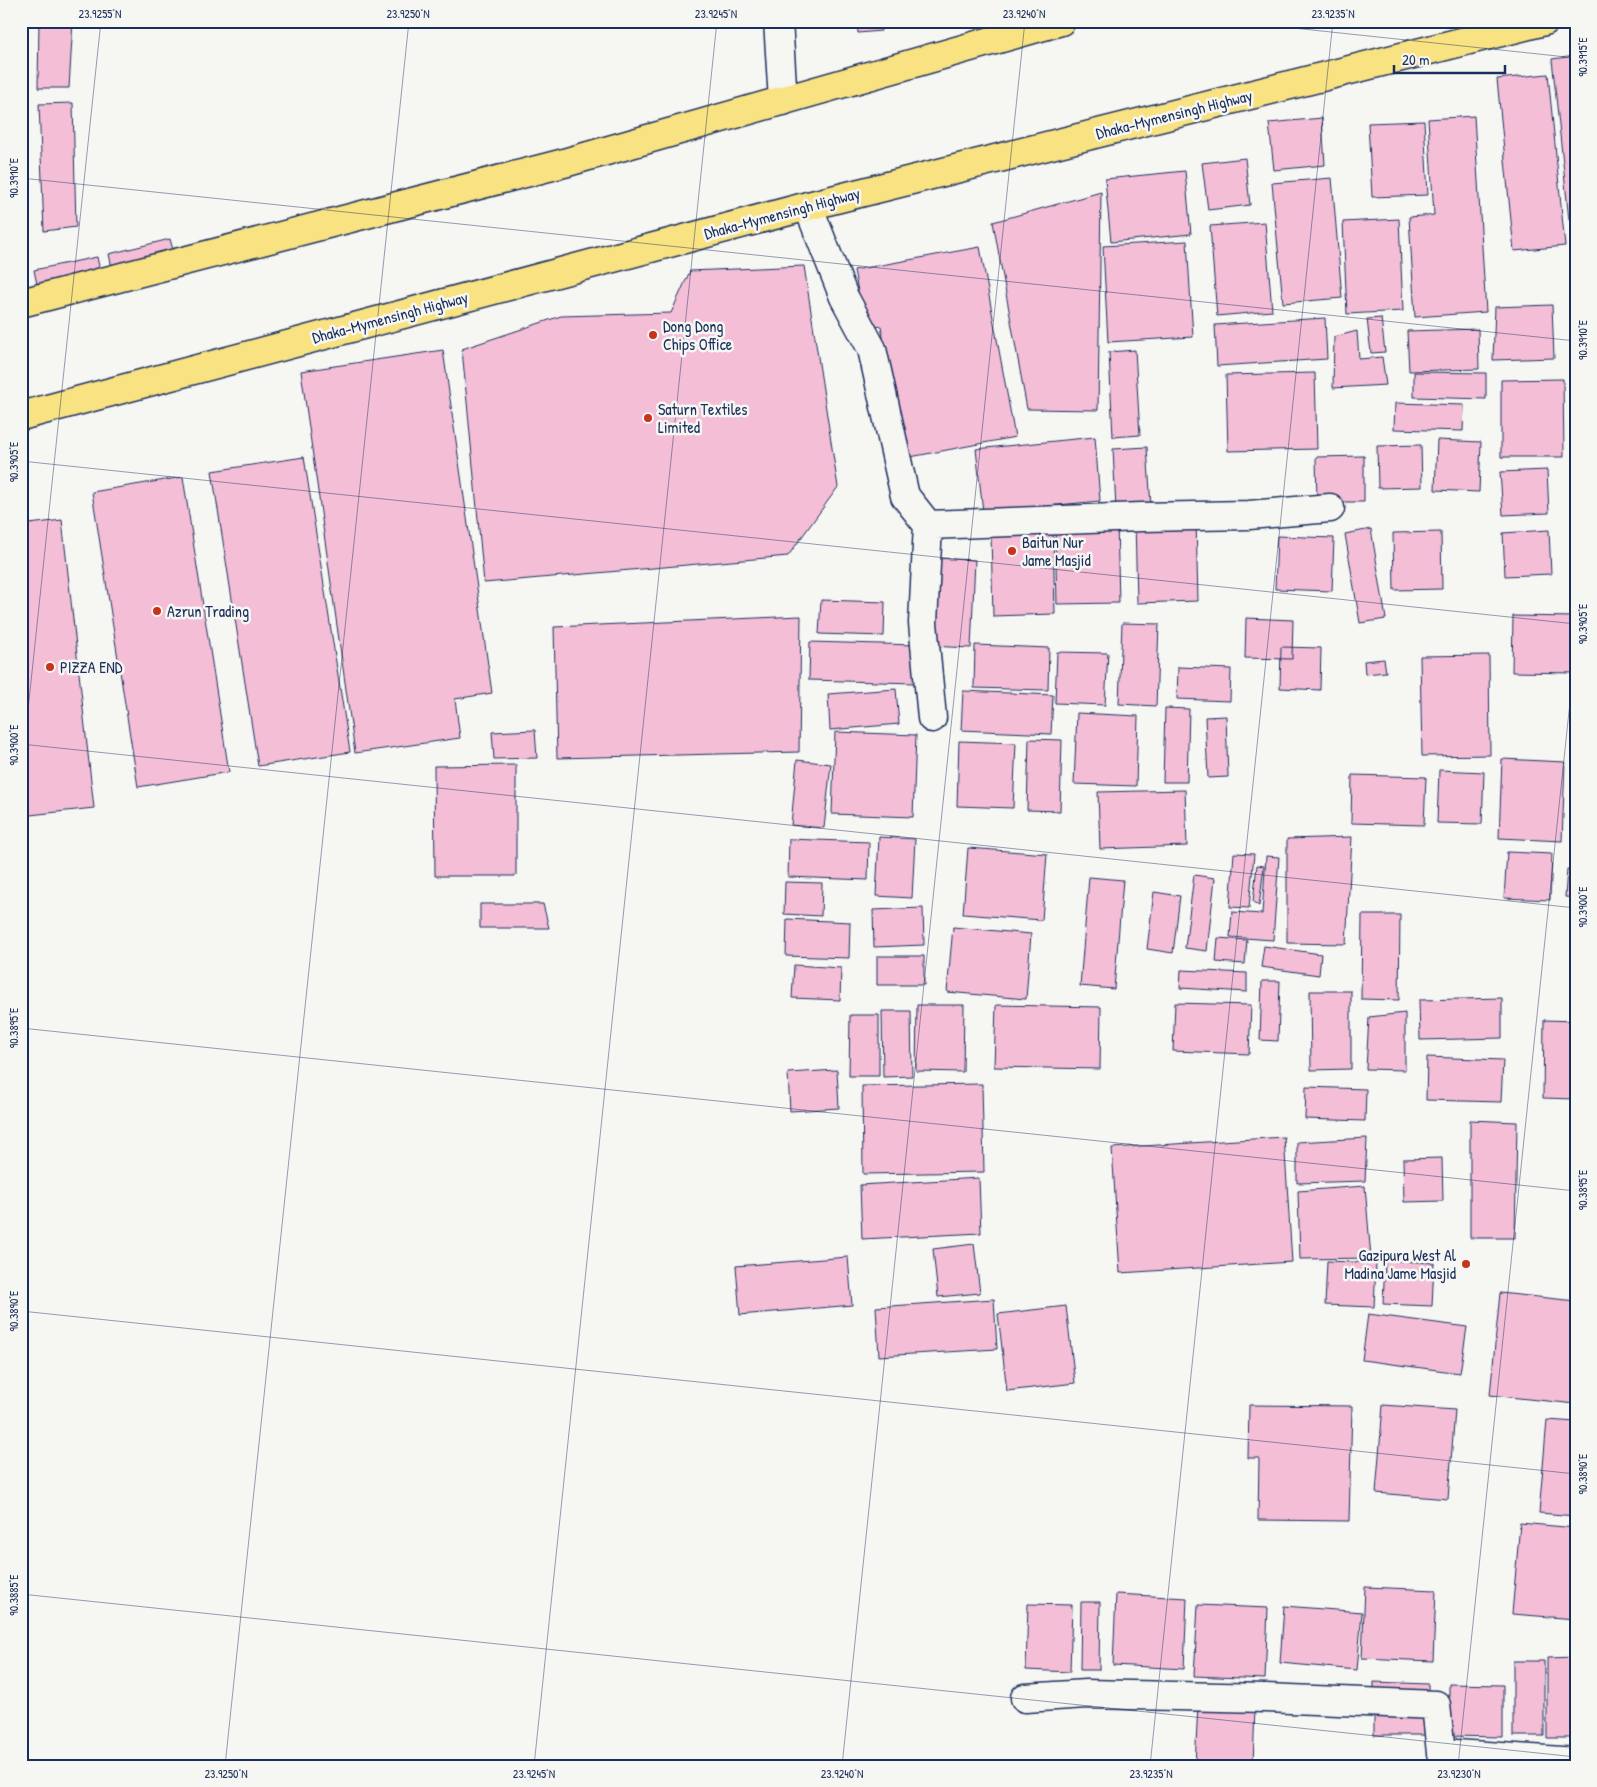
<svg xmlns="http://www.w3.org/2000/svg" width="1597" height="1787" font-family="'Patrick Hand',sans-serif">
<rect width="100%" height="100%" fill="#f6f6f2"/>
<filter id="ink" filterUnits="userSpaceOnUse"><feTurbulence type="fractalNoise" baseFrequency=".02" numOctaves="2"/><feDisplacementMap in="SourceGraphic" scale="10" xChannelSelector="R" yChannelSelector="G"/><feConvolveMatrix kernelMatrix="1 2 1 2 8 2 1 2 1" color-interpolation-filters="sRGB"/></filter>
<g filter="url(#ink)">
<path fill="#f4bed7" stroke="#1b2f5e" d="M39,21H73L69,88H38Z
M857,21H880L881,31L858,33Z
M1576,56V220H1569L1552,59Z
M1548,74L1565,246L1514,251L1497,79Z
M73,103L76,227L44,231L39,104Z
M1474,116L1486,312L1415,317L1409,217L1434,215L1428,119Z
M1322,118L1325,165L1274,170L1269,123Z
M1424,121L1428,195L1372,197L1368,123Z
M1245,158L1250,205L1208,210L1202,163Z
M1185,171L1191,234L1111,242L1105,179Z
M1332,178L1342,298L1283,303L1272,183Z
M1101,192L1098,410L1027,409L993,222Z
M1399,219L1403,311L1347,314L1343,222Z
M1265,222L1272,311L1217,316L1210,226Z
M170,239L176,261L114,277L109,254Z
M1187,241L1193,337L1108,342L1103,246Z
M980,247L1015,437L905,458L881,326L865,329L854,270Z
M97,257L101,276L38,289L34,270Z
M804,266L838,487L788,556L484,583L462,349L561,316L671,313L690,271Z
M1552,305L1554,358L1493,360L1495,307Z
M1325,318L1327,359L1217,366L1215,325Z
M1381,318L1385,352L1371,353L1367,319Z
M1478,329L1479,369L1409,371L1407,331Z
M1357,331L1359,359L1382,357L1386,385L1333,388L1334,337Z
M443,350L492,693L455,699L460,738L355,753L301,371Z
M1135,350L1140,435L1113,437L1109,352Z
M1414,372L1486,373V399L1414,397Z
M1315,373L1317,449L1228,451L1226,375Z
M1563,379L1564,457H1501V380Z
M1395,403L1464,405L1463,431L1394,429Z
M1095,437L1100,501L983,512L976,449Z
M1437,440L1481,442L1479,492L1435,490Z
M1421,445L1422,487L1378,488L1377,446Z
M1147,447L1151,507L1116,509L1113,449Z
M1364,456V502H1317L1316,457Z
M304,457L350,752L258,766L212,471Z
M1547,470L1549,513L1503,515L1500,472Z
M183,477L229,772L138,787L92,492Z
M62,520L94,808L21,816V525Z
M1196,520L1198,601L1137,603L1135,521Z
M1117,522L1119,603L1057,604L1055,523Z
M1371,529L1386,619L1360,623L1345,534Z
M1549,530L1551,574L1505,576L1503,533Z
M1441,532L1442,589L1394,590L1393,533Z
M1053,533L1055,614L993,616L991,535Z
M1277,536L1334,538L1332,591L1275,589Z
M932,558L975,560L971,648L929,646Z
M821,600L885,602L884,636L819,634Z
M801,616L799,752L557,758L554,627Z
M1513,616L1576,617V673L1512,672Z
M1246,618L1293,620L1292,659L1245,658Z
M1122,623L1159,624L1156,706L1119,704Z
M810,642L916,645L915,683L809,680Z
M975,645L1049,648L1048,690L974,688Z
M1281,647L1321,648L1320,690L1280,688Z
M1057,652L1108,653L1105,705L1055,703Z
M1489,655L1490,755L1422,756L1420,656Z
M1384,659L1386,672L1365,674L1364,661Z
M1178,667L1231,669L1230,701L1177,699Z
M896,689L899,724L830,730L828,694Z
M963,691L1053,695L1051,734L961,730Z
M1165,708L1189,709L1187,782H1163Z
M1077,713L1138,716L1136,786L1074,784Z
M1226,716L1228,777L1208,778L1205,717Z
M535,730L537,758L494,759L492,732Z
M835,732L916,735L913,817L832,814Z
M1029,739L1062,740L1060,811L1027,810Z
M959,741L1016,743L1013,808L957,806Z
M1502,759L1565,762L1562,841L1499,838Z
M797,760L831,764L824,828L791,825Z
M516,765V876H435L434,766Z
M1439,770L1484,772L1482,824L1437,823Z
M1352,775L1426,777L1424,825L1351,823Z
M1185,790L1187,846L1100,849L1098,792Z
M879,837L915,839L912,898L876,896Z
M1352,837L1346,944L1287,943V839Z
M789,839L869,842L868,880L788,877Z
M968,848L1047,854L1042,920L963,914Z
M1507,852L1552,854L1550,900L1504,898Z
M1234,853L1254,854L1249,908L1230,907Z
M1266,856L1279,857L1273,940L1230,937L1232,912L1262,914Z
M1257,865L1264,866L1259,906L1253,902Z
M1567,869L1576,870V898L1565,897Z
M1194,875L1215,878L1207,951L1185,948Z
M1089,877L1123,880L1114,989L1080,986Z
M785,882L822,883L821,916L784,914Z
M1154,892L1180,896L1173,953L1147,949Z
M480,904H543L549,928H480Z
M923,908L924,945L874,947L873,910Z
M1362,915H1400L1399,1000L1361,999Z
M787,919L850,922L849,958L786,956Z
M953,927L1031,934L1026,999L947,992Z
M1218,938L1247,940L1245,964L1216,962Z
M1264,946L1321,954L1319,975L1261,967Z
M877,956H924V985H877Z
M794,965L841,968L840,1000L792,998Z
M1181,970L1247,973V992L1180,988Z
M1262,981H1280L1278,1041L1260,1040Z
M1310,991H1351V1069L1311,1070Z
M1502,998V1038L1420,1040L1419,1000Z
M1175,1003L1251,1005L1249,1054L1173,1051Z
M917,1005H964L963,1072L916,1071Z
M996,1005L1101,1007L1100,1069L994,1067Z
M882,1011H911L912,1076L883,1077Z
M1405,1013V1070L1366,1069L1369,1017Z
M850,1015H879V1076H849Z
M1544,1020L1576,1021V1099L1543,1098Z
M1427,1057L1503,1060L1501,1102L1426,1100Z
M837,1070L839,1108L790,1111L788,1073Z
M982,1084L984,1172L863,1174L862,1086Z
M1306,1087L1366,1089L1365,1121L1305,1119Z
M1470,1120L1517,1122L1515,1238H1470Z
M1284,1137L1292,1262L1120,1273L1112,1148Z
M1367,1138L1365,1181L1297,1183V1142Z
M1442,1158L1443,1201L1404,1202L1403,1159Z
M979,1178L981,1233L862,1239L860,1185Z
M1365,1186L1371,1258L1300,1259L1298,1191Z
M974,1244L980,1293L938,1297L933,1249Z
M848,1257L852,1305L740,1315L736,1266Z
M1385,1260L1434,1263L1432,1306L1383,1304Z
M1327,1261L1376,1263L1374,1307L1325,1305Z
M1500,1293L1576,1301V1404L1490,1395Z
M994,1299L997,1349L879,1356L876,1307Z
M1066,1306L1075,1383L1007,1391L998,1314Z
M1368,1314L1467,1327L1460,1373L1362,1360Z
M1249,1405L1352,1406L1349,1521L1258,1520L1259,1458H1248Z
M1383,1405L1455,1410L1448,1499L1376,1493Z
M1547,1420L1576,1422V1516L1539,1513Z
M1520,1523L1576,1528V1619L1512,1614Z
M1365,1587L1436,1590L1433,1661L1362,1658Z
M1116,1594L1187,1598L1184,1669L1113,1665Z
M1081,1602H1100L1099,1670H1080Z
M1028,1604L1072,1605L1070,1672L1026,1670Z
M1198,1605L1268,1608L1265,1679L1194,1676Z
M1284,1606L1362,1612L1357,1670L1280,1663Z
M1576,1657V1738H1547V1658Z
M1513,1661H1544V1736H1513Z
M1374,1682L1428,1684V1735H1374Z
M1449,1684L1503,1685V1737L1449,1736Z
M1198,1704L1255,1706L1253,1766H1195Z"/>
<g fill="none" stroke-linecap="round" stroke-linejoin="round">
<g stroke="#1b2f5e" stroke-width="31">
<path id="street" d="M778,21L783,101
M808,206L844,297L872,349L905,496L928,525L923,623L932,718
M928,525L1141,517L1249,515L1330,508
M1025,1698L1086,1694L1266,1698L1436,1705L1441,1753L1576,1762"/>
</g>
<g stroke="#1b2f5e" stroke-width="31">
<path id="highway" d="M21,303L564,163L1061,21
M21,416L808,206L1545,21"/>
</g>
<use href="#street" stroke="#f6f6f2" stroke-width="28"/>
<use href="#highway" stroke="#f8e281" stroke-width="28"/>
</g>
</g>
<path fill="none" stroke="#1b2f5e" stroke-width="1" stroke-opacity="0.45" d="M1227,21L1576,58M21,178L1576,341M21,461L1576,624M21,744L1576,908M21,776L101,21M21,1028L1576,1191M21,1311L1576,1474M21,1594L1576,1757M225,1766L409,21M534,1766L717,21M842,1766L1025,21M1150,1766L1333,21M1458,1766L1576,645"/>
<g fill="#c8321e" stroke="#f6f6f2" stroke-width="2">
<circle cx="653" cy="335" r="5"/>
<circle cx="648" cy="418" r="5"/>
<circle cx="1012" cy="551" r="5"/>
<circle cx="157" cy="611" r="5"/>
<circle cx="50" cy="667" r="5"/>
<circle cx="1466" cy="1264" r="5"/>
</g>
<g text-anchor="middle" stroke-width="5" stroke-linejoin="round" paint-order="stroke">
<g font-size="16" fill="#1b2f5e" stroke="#f6f6f2">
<text transform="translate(1174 114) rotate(-14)" y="6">Dhaka-Mymensingh Highway</text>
<text transform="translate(782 213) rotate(-15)" y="6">Dhaka-Mymensingh Highway</text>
<text transform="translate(390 317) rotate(-15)" y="6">Dhaka-Mymensingh Highway</text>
</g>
<g font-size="16" fill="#1b2f5e" stroke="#f6f6f2" text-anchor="start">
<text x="663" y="332">Dong Dong<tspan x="663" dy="18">Chips Office</tspan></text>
<text x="658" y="415">Saturn Textiles<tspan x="658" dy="18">Limited</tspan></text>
<text x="1022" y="548">Baitun Nur<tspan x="1022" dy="18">Jame Masjid</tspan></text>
<text x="167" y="617">Azrun Trading</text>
<text x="60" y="673">PIZZA END</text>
<text x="1456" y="1261" text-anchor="end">Gazipura West Al<tspan x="1456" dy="18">Madina Jame Masjid</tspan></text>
</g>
</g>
<rect width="1597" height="1787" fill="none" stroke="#f6f6f2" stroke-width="55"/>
<path d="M1394 65v8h111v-8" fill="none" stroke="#1b2f5e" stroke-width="2.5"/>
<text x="1402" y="65" font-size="15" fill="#1b2f5e" stroke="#f6f6f2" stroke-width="4" paint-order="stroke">20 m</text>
<rect x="28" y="28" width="1542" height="1732" fill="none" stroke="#1b2f5e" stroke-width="2"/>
<g font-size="12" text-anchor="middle" fill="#1b2f5e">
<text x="100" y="18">23.9255°N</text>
<text x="408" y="18">23.9250°N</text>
<text x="716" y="18">23.9245°N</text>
<text x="1024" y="18">23.9240°N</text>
<text x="1333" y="18">23.9235°N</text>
<text transform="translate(1583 57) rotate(-90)" y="4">90.3915°E</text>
<text transform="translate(14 178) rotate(-90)" y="4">90.3910°E</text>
<text transform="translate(1583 340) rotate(-90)" y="4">90.3910°E</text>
<text transform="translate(14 462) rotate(-90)" y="4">90.3905°E</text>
<text transform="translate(1583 624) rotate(-90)" y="4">90.3905°E</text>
<text transform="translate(14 745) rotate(-90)" y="4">90.3900°E</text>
<text transform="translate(1583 907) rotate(-90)" y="4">90.3900°E</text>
<text transform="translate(14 1028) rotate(-90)" y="4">90.3895°E</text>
<text transform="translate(1583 1190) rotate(-90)" y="4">90.3895°E</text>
<text transform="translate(14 1311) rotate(-90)" y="4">90.3890°E</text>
<text transform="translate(1583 1474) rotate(-90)" y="4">90.3890°E</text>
<text transform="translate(14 1595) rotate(-90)" y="4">90.3885°E</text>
<text x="226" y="1778">23.9250°N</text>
<text x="534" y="1778">23.9245°N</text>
<text x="842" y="1778">23.9240°N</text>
<text x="1151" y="1778">23.9235°N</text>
<text x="1459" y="1778">23.9230°N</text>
</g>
</svg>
